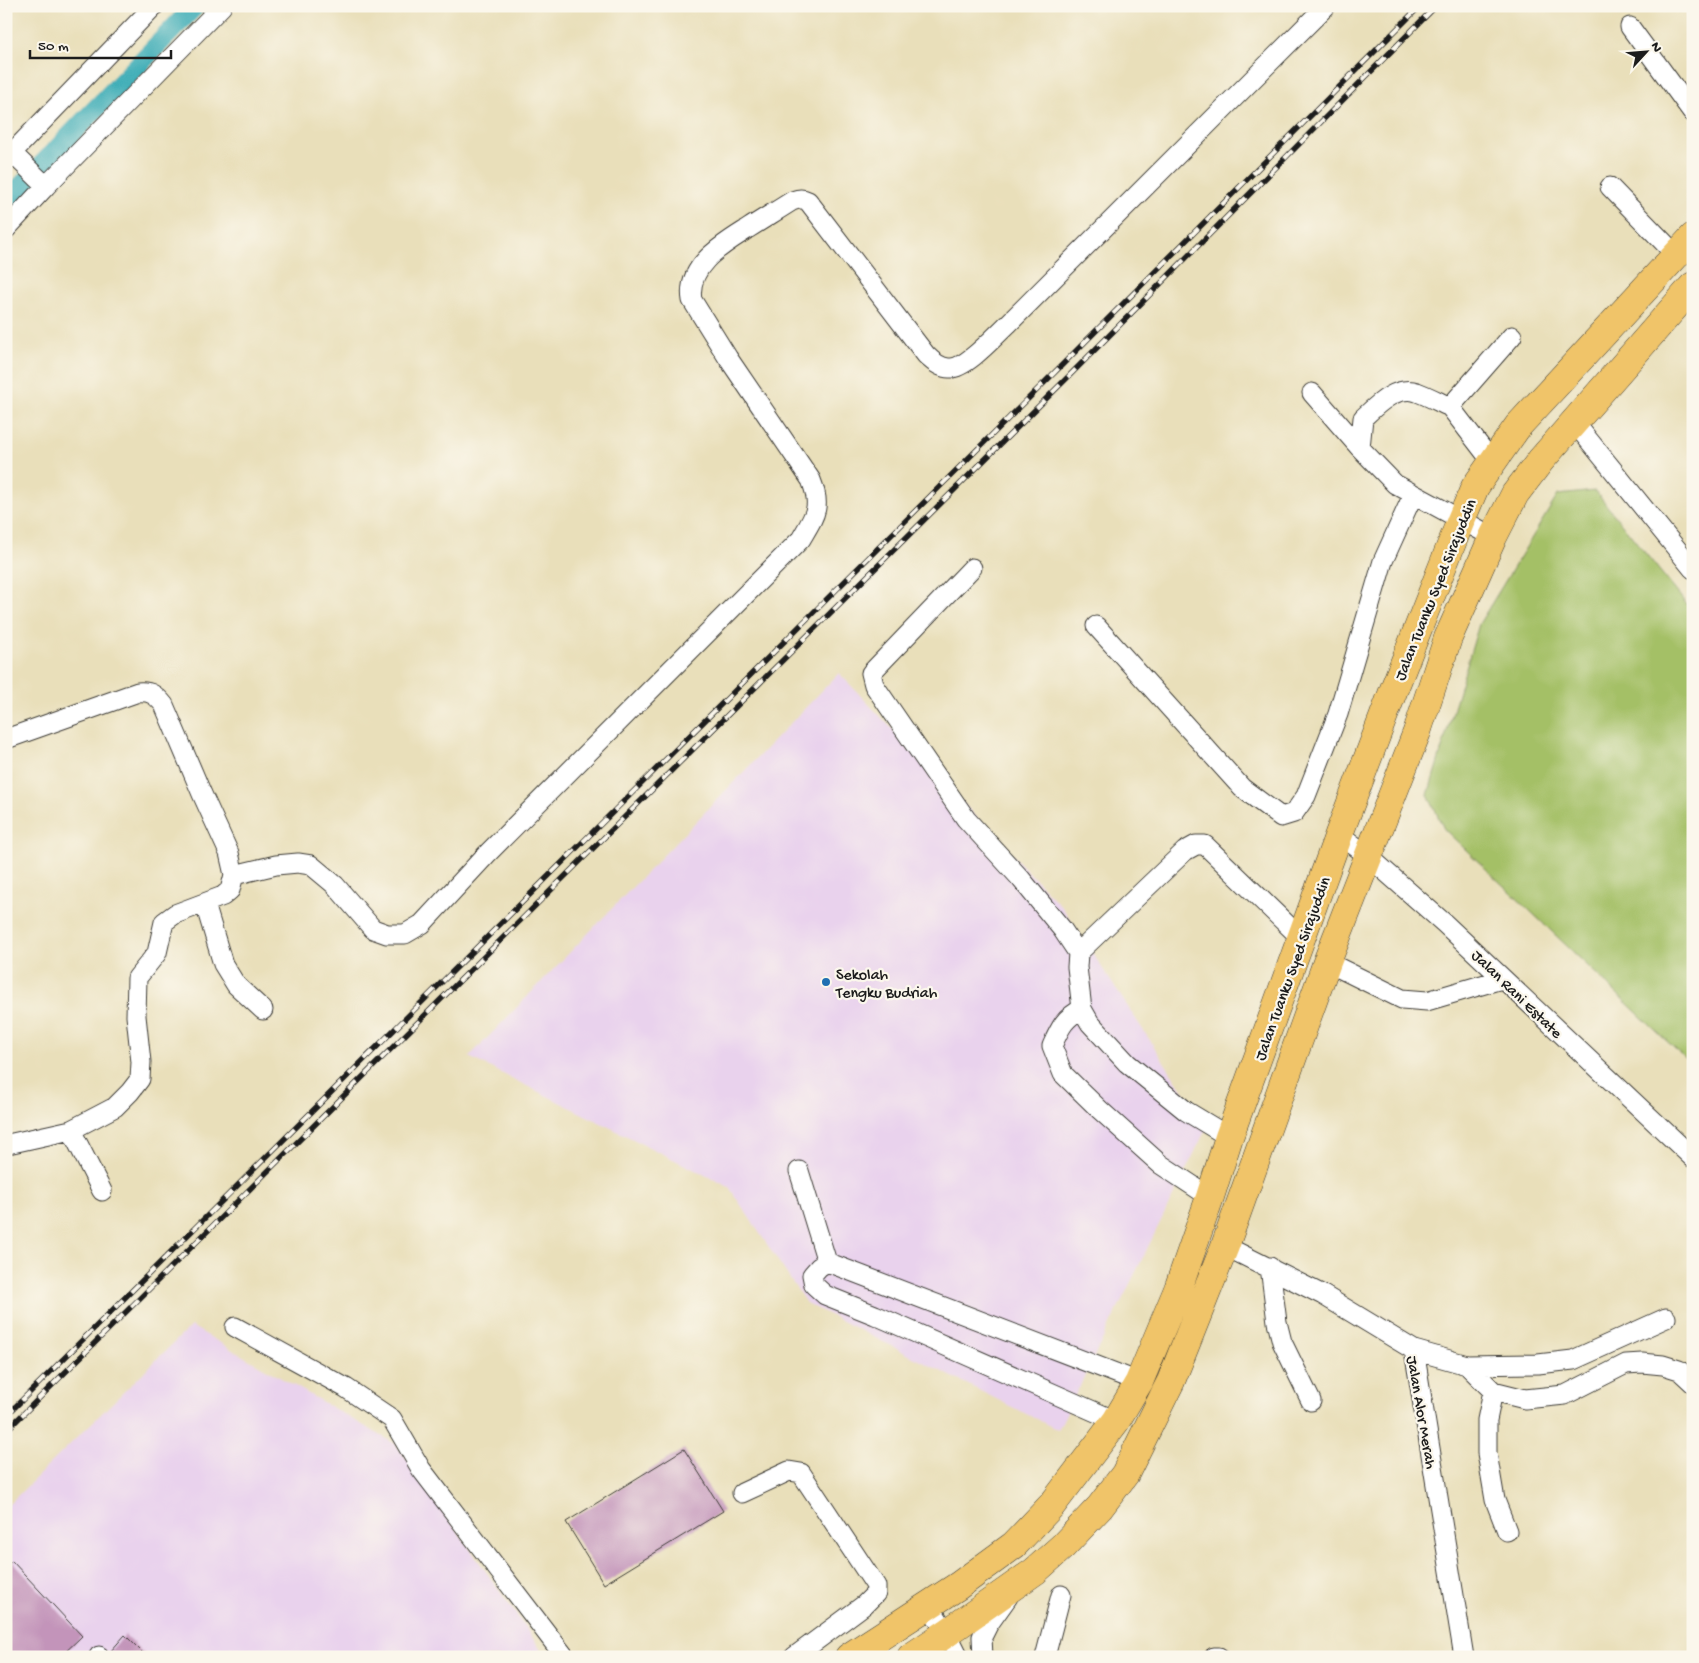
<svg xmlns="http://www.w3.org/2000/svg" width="1699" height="1663" font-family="'Gochi Hand',sans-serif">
<rect width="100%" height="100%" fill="#fbf7ec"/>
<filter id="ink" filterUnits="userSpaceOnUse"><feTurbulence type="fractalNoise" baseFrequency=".02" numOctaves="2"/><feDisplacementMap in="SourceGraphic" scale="10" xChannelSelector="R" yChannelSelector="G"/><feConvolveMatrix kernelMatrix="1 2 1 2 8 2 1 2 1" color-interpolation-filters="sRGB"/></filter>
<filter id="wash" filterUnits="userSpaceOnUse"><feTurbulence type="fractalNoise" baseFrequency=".0096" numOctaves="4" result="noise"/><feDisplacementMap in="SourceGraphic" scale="20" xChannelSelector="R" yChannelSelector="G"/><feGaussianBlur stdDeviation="1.12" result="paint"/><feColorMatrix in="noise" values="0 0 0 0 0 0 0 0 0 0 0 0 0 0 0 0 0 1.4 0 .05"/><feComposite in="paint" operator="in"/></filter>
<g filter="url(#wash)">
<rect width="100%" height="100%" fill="#e9dfba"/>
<path fill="#e9d2ed" d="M839,673L1062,907L1207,1127L1058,1430L806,1303L729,1187L469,1057Z
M191,1326L397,1445L546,1657H6V1507Z"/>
<path fill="#a4c066" stroke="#606e41" d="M1595,491L1693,612V1066L1444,829L1428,795L1479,624L1558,495Z"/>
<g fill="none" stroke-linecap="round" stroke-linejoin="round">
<path stroke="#3bacb6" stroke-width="20" d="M6,202L195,6"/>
</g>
<g id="blocks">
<path fill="#c394ba" d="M684,1449L723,1511L604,1584L566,1522Z
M12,1561L82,1636L60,1657H6V1566Z
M125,1635L147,1657H115L110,1652Z"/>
</g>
</g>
<g filter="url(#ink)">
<use href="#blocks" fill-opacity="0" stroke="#3b3934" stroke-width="1"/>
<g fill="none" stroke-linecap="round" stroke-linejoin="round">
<g stroke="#3b3934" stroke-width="21">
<path id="minor" d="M1630,27L1693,113
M12,153L46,186
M6,159L154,6
M1610,187L1677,256
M6,229L46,186L222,6
M1312,393L1360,448L1395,484L1493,537
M1574,422L1693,569
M1360,448L1363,418C1377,405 1396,385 1417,392C1428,396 1439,402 1450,407
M1493,463L1450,407L1512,336
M972,568L871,673L874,685L966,819L1021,879L1062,929L1078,953L1077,967L1082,1009L1090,1023L1127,1063L1186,1111L1229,1137
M1096,626L1242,788L1281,817L1294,813L1306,796L1338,714L1383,561L1413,495
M6,739L138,692C151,691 156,695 164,705L202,794L229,853L234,875L230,890L223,896L175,914L164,922L157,953L137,978L136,1016L141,1062L140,1079L130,1092L115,1107L71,1130L8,1144
M1339,834L1368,856L1444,923L1693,1158
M234,875L276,865L298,863L311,865L335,885L373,929L387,934H405L422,924L487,854L801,539C815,515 822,507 811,480L728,358L692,300C686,265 724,244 749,228C763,219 778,210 792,201C799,199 802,198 808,201L926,355C932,361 940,368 949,368C965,370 996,335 1008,324L1326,6
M205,904L223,964L236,985L263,1010
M1078,953L1185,851L1196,845H1205L1302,939
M1327,962L1402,999L1427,1001L1502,979
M1082,1009C1064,1018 1060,1028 1052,1046L1063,1074L1100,1110L1160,1164L1210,1197
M71,1130L102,1191
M799,1171L827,1262
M1225,1246L1323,1295L1414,1350L1464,1657
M827,1262L819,1267L812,1275L814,1285L825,1295L875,1315L1116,1421
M827,1262L1139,1382
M1270,1267L1277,1322L1282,1342L1311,1401
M235,1327L346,1388L392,1419L421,1469L565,1657
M1414,1350L1467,1365L1493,1391L1525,1399L1565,1395L1626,1364L1642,1363L1663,1365L1679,1370L1693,1383
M1467,1365L1538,1364L1573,1360L1666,1318
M1493,1391L1487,1420V1453L1495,1500L1507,1531
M742,1493L789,1471L801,1473L876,1586V1593L864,1605L794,1657
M929,1606L947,1633L959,1657
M99,1656V1657
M983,1657L982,1637L988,1625L1008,1597
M1045,1657L1061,1595
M1214,1657H1219"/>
</g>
<g stroke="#3b3934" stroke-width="29">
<path id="highway" d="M849,1657L958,1586L1014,1545L1052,1505L1116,1421L1139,1382L1178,1289L1210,1197L1229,1137L1339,834L1394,689L1461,520L1475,487L1518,426L1693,237
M911,1657L947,1633L1035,1571L1063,1546L1100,1507L1125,1474L1171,1381L1225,1246L1327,962L1417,732L1448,638L1493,537L1515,494L1541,460L1693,286"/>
</g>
<use href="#minor" stroke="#fff" stroke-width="19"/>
<use href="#highway" stroke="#f0c469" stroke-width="28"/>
<g stroke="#1c1c1c" stroke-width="5.5">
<path id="rail" d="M6,1416L1055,372L1420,6
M6,1431L1064,381L1436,6"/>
</g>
<use href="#rail" stroke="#fbf7ec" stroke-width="4" stroke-dasharray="11" stroke-linecap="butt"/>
</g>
</g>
<circle fill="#1f6fb2" stroke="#fbf7ec" stroke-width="2" cx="826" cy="982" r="5"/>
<g text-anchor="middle" stroke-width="4.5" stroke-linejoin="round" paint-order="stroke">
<g font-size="16" fill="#1c1c1c" stroke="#fbf7ec">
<text transform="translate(1434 589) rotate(-68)" y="6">Jalan Tuanku Syed Sirajuddin</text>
<text transform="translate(1291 968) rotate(-70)" y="6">Jalan Tuanku Syed Sirajuddin</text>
<text transform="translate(1518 993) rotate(44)" y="6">Jalan Rani Estate</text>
<text transform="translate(1423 1412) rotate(80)" y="6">Jalan Alor Merah</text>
</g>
<g font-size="16" fill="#1c1c1c" stroke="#fbf7ec" text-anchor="start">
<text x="836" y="979">Sekolah<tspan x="836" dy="18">Tengku Budriah</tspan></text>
</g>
</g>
<rect width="1699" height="1663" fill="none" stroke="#fbf7ec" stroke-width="25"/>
<g transform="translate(1646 52) rotate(64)" stroke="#fbf7ec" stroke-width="4" paint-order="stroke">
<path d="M0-4L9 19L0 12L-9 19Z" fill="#1c1c1c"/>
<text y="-8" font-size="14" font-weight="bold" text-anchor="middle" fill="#1c1c1c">N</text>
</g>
<path d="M30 50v8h141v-8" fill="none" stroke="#1c1c1c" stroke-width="2.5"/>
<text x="38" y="50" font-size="15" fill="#1c1c1c" stroke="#fbf7ec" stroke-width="4" paint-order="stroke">50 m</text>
</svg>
